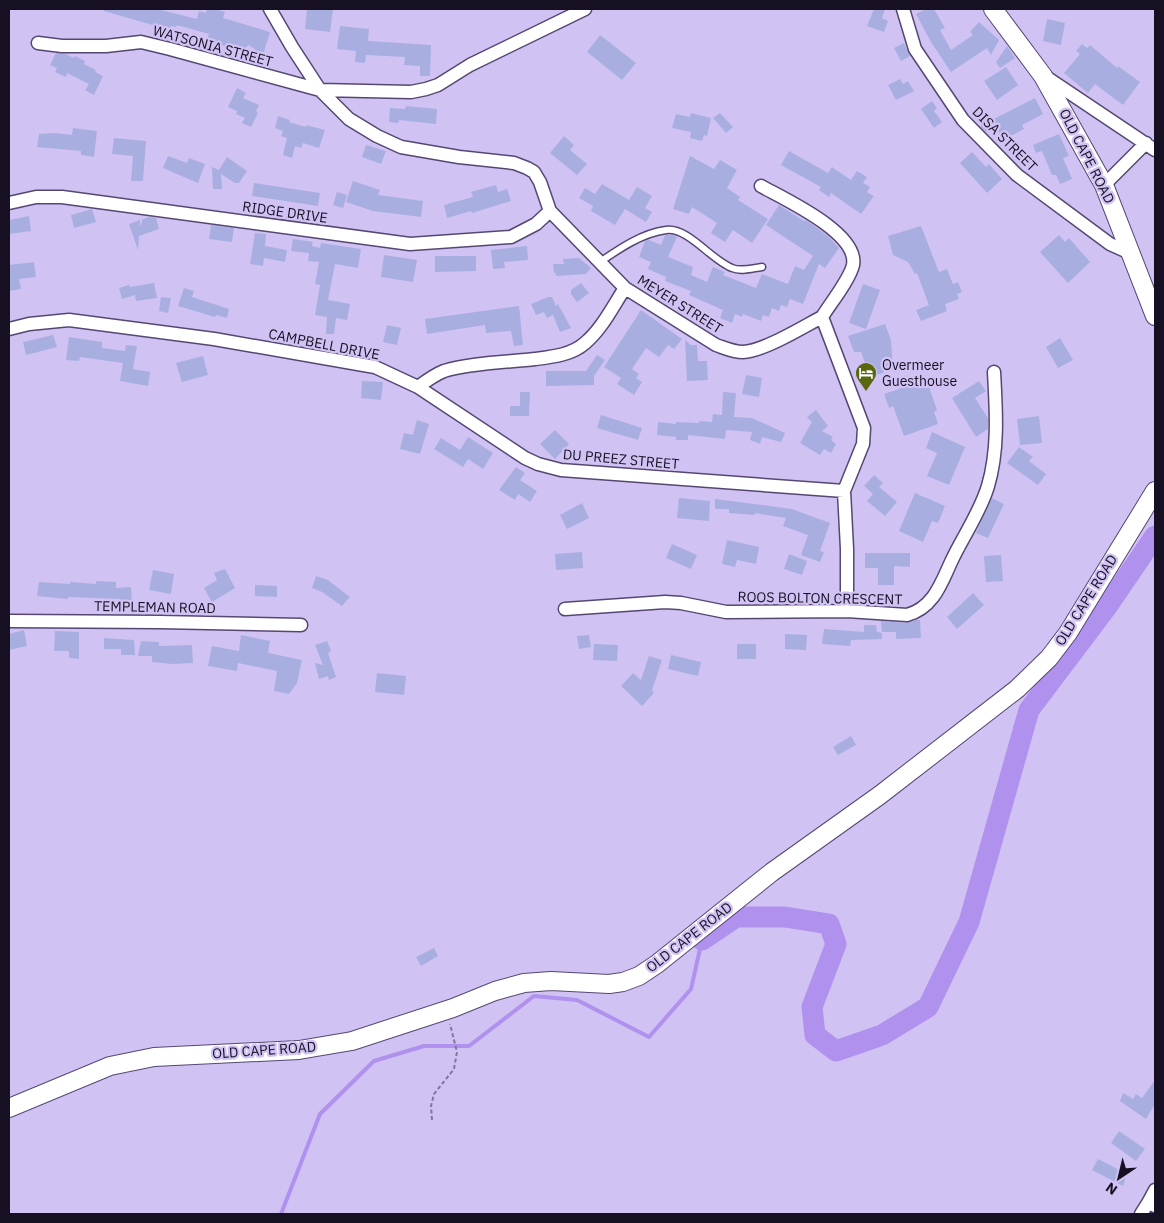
<svg xmlns="http://www.w3.org/2000/svg" width="1164" height="1223" font-family="'IBM Plex Sans',sans-serif">
<rect width="100%" height="100%" fill="#d1c2f4"/>
<g fill="none" stroke-linecap="round" stroke-linejoin="round">
<path stroke="#b091ee" stroke-width="4" d="M281,1214L320,1114L374,1061L424,1046H469L534,996L577,1000L649,1037L691,989L702,940"/>
<path stroke="#b091ee" stroke-width="21" d="M702,940L736,917H785L829,924L836,944L812,1007L815,1035L836,1051L882,1035L928,1007L969,922L1029,710L1106,608L1155,536"/>
</g>
<path fill="#a8afe0" d="M104,9H157L197,19L199,11L206,13L207,9H215L225,12L223,18L270,32L262,58L252,55L255,49L248,45L243,52L207,40L209,34L177,25L176,27L171,26L170,30L104,11Z
M307,9H333L330,32L305,29Z
M874,9H885L882,18L888,21L884,32L867,26Z
M926,9H934L945,28L940,30L951,50L973,35L970,32L979,22L999,40L991,55L987,48L951,72L931,42L916,14Z
M1047,19L1065,23L1061,45L1043,41Z
M340,26L369,29L368,41L431,45L430,76H420V66L404,65L405,57L366,55L365,63L355,62L356,51L337,49Z
M600,35L636,63L622,80L587,52Z
M904,43L910,56L901,61L894,48Z
M1082,44L1087,48L1090,45L1117,68L1118,66L1140,82L1123,105L1095,84L1088,93L1064,73L1080,54L1076,51Z
M1007,46L1015,58L1000,68L996,62Z
M56,53L65,54L74,58L75,56L85,61L84,64L96,70L95,72L103,76L94,95L85,90L89,84L67,73L66,77L55,72L57,68L50,65Z
M1006,67L1018,85L997,100L984,81Z
M900,79L903,84L908,81L914,91L896,100L888,85Z
M237,88L246,93L243,98L259,105L256,111L258,113L251,127L242,123L245,118L236,114L237,111L228,107Z
M1035,98L1043,114L1022,125L1024,129L1003,140L996,127L986,132L980,126Z
M932,101L937,108L934,111L942,122L934,128L921,109Z
M406,106L437,109L436,124L399,120L398,123L389,122L390,108L405,109Z
M691,113L711,118L707,136L704,135L702,141L690,138L691,132L672,128L676,114L690,117Z
M720,113L733,127L726,133L713,118Z
M278,116L290,120L289,122L306,127V125L325,130L319,148L303,143L301,148L295,146L292,158L283,155L287,138L281,136L283,131L275,128Z
M73,128L97,131L94,157L81,155V151L37,147L39,134L55,133L72,135Z
M1059,134L1069,156L1063,158L1072,179L1060,184L1056,175H1052L1042,151L1036,153L1033,145Z
M564,136L574,145L570,150L587,164L577,175L550,153Z
M114,138L146,141L143,181H131L133,156L112,154Z
M366,145L386,151L381,164L362,157Z
M789,151L828,173L832,167L851,180L857,171L867,177L863,183L870,187L867,192L874,196L861,214L831,193L829,197L819,190L821,187L781,165Z
M972,152L986,167L989,164L1002,179L987,193L960,163Z
M168,156L187,163L189,158L205,164L198,183L163,168Z
M690,156L714,169L720,160L737,170L727,188L740,197L738,200L768,219L752,243L733,230L725,242L711,233L717,223L692,207L689,214L673,209Z
M227,157L247,171L239,183H235L221,174L222,189H213L212,167L219,170Z
M353,181L380,190L378,195L423,201L421,217L373,211L346,202Z
M254,183L320,193L318,206L252,196Z
M602,184L629,200L637,187L652,196L645,208L652,212L646,222L625,209L615,225L591,211L593,206L579,198L585,188L595,194Z
M496,185L498,192L507,189L511,201L472,213L471,211L447,218L444,205L473,197L471,192Z
M337,192L347,195L343,208L333,205Z
M779,205L804,221L805,220L813,225L829,237L839,248L825,268L819,264L803,304L790,299L787,307L781,305L779,311L772,308L769,317L763,315L761,321L743,314L742,317L735,314L732,323L720,318L723,310L689,295L691,291L665,281L666,277L648,269L651,262L639,257L645,241L649,240L661,245L665,235H673L677,237L668,257L693,267L691,275L707,282L713,267L725,272L723,275L756,288L762,274L788,284L795,266L804,270L813,256L766,225Z
M92,209L96,222L74,228L71,215Z
M29,216L31,231L9,234V220Z
M149,217L156,218L159,229L139,236L138,250L129,224L140,220V227L143,219Z
M211,225L234,228L232,242L209,239Z
M921,226L939,272L947,269L953,284L958,282L962,292L957,294L959,299L945,304L947,311L921,321L916,310L929,305L917,273L915,274L908,262L893,255L888,236Z
M255,233L266,234L265,246L287,250L285,262L264,258L263,266L250,264Z
M1059,235L1065,242L1069,238L1090,262L1068,283L1040,252Z
M293,239L313,242L312,246L320,248L321,243L361,249L358,268L335,264L328,300L350,304L347,320L336,318L334,334H326L327,317L315,315L320,285L315,284L319,262L308,261L309,253L291,251Z
M527,246L528,260L504,262L505,268L493,269L491,250Z
M384,255L417,260L413,282L381,277Z
M435,256H476V271L435,272Z
M579,258L591,268L586,274L557,276L554,272L553,264H564L563,259Z
M34,262L36,277L19,279L21,289L9,291V265Z
M154,283L157,298L136,301L135,295L122,299L119,288L129,285L130,287Z
M581,283L589,293L577,302L571,294V290Z
M863,284L880,290L866,329L849,323Z
M184,288L194,291L192,297L229,309L227,318L216,315L215,317L178,306Z
M161,297L171,298L168,313L159,311Z
M548,297H552L556,306L558,304L571,328L560,332L553,315L547,318L544,312L536,315L531,304Z
M519,306L523,345L514,346L511,331L486,333L485,325L427,334L425,319Z
M641,310L682,339L674,349L668,345L659,357L646,348L632,369L639,374L636,378L642,382L634,395L617,384L621,378L604,367Z
M885,324L891,340L893,368L880,374H869L861,352H854L848,336Z
M387,325L401,328L397,345L383,342Z
M53,335L57,347L26,355L23,342Z
M69,337L102,342V348L125,351L126,345L137,346L133,369L150,372L148,386L120,381L123,363L80,357L79,361L66,360Z
M1060,338L1073,360L1058,368L1046,347Z
M685,340L691,345H697L698,361H707L708,380L687,381Z
M597,355L605,360L594,376V385L546,386V371H586Z
M203,356L208,375L182,382L176,363Z
M746,375L762,378L759,397L742,394Z
M362,381L383,382L381,400L361,398Z
M979,381L986,391L975,398L988,418V429L976,437L952,398Z
M919,382L920,386L928,384L937,410L934,412L938,424L904,436L893,406L889,408L884,394Z
M520,392H530L529,416H510V406H520Z
M723,392L736,393L734,417L752,418L785,433L781,442L762,437L760,444L750,440L752,432L726,430L725,439L688,435V440H676V437L657,435L658,422L676,424V422L699,423V421L712,422L713,414L722,415Z
M816,410L828,426L822,431L833,437L831,440L836,444L831,453L824,449L820,455L800,443L812,422L807,417Z
M601,415L642,428L638,440L597,428Z
M1039,416L1042,443L1020,445L1017,419Z
M417,420L429,424L420,454L400,449L404,433L413,435Z
M555,430L569,444L555,459L540,444Z
M932,432L965,447L949,485L927,476L937,453L926,448Z
M468,437L493,453L483,469L468,459L463,467L434,449L441,438L460,450Z
M1019,447L1033,457L1029,461L1046,474L1038,485L1007,463Z
M516,467L525,473L520,480L537,491L530,502L518,494L515,500L499,490Z
M874,475L883,483L879,487L897,502L885,516L867,501L873,494L864,486Z
M915,493L945,506L938,523L932,521L923,542L899,531Z
M679,498L710,501L709,521L677,518Z
M992,498L1004,504L988,538L976,533Z
M715,499L792,509L830,523L820,551L824,552L820,562L801,555L808,535L783,526L786,518L755,513V515L729,513V509H715Z
M582,503L589,518L567,529L560,515Z
M727,540L759,547L756,564L737,560L735,567L722,564Z
M672,544L697,555L691,569L666,558Z
M582,552L583,568L556,570L555,554Z
M865,553H910V567L894,566V585H878V568H865Z
M789,554L807,561L802,575L784,569Z
M1001,555L1003,581L986,582L984,556Z
M225,569L235,588L212,602L204,588L217,580L214,573Z
M153,570L174,574L171,594L149,590Z
M316,576L328,580L350,597L342,606L322,592L312,588Z
M96,581L116,582V588L131,587L132,602L120,603V599L68,597V599L37,596L39,582L70,584V582L96,584Z
M255,585L277,586V597L255,596Z
M973,593L984,605L957,629L947,617Z
M916,620H920L921,638L896,639V632H882L881,621L906,623Z
M864,625H876L877,632L882,633V639L851,640L850,646L822,644L824,629L864,632Z
M24,630L27,646L9,650V634Z
M55,631L79,632V659L69,658V651H54Z
M785,634L807,635L806,650L785,649Z
M241,635L270,641L268,653L302,660L297,683L289,694L274,691L277,671L238,663L237,671L208,666L212,646L239,651Z
M589,635L591,647L579,649L577,636Z
M104,638L134,640L135,655H121V649H104Z
M141,641L159,642V646L192,645L193,663L172,664L152,662V656H138Z
M327,641L331,651L328,653L336,677L329,680L328,676L319,679L315,663L323,665L315,645Z
M594,644L618,645L617,661L593,660Z
M737,644H756V659H737Z
M671,655L701,662L698,676L668,669Z
M649,656L662,660L652,690L654,693L642,706L621,686L633,673L641,680Z
M377,673L406,676L404,695L375,692Z
M851,736L856,745L838,755L833,747Z
M434,948L438,956L421,966L416,957Z
M1155,1080V1104L1146,1119L1120,1101L1123,1093L1133,1099L1136,1094L1142,1098Z
M1119,1131L1145,1149L1136,1161L1111,1143Z
M1098,1159L1127,1174L1123,1186L1092,1170Z"/>
<g fill="none" stroke-linecap="round" stroke-linejoin="round">
<g stroke="#554772" stroke-width="9">
<path id="lane" d="M600,262C619,249 642,233 666,230C688,227 711,260 732,268C741,272 753,268 762,267"/>
</g>
<g stroke="#554772" stroke-width="15">
<path id="street" d="M270,9L292,47L320,90L411,92L426,89L438,85L470,65L585,9
M903,9L915,49L963,120L1017,175L1110,244L1130,253
M38,43L62,46H106L141,42L170,49L320,90L349,119L377,136L401,147L459,157L514,163L527,168L534,172L540,182L550,211L625,288L716,345C725,348 733,352 743,352C764,351 801,328 822,317L864,428L863,444L844,491L847,549V611
M1046,77L1155,150
M1104,185L1146,143
M761,186C784,199 859,233 853,265C850,279 830,304 822,317
M9,203L36,197H62L410,244L511,237L536,224L550,211
M9,329L29,324L69,320L214,339L375,367L418,387C426,381 434,375 444,371C468,363 508,362 535,359C551,357 572,355 585,343C602,329 613,306 625,288
M418,387L525,458L538,464L561,470L844,491
M565,609L665,602L681,603L726,612L847,611L907,615C933,608 941,584 951,562C963,536 980,513 988,486C999,449 996,409 994,372
M9,621L160,622L301,625
M1155,1190L1148,1203L1155,1206
M1141,1214L1148,1203"/>
</g>
<g stroke="#554772" stroke-width="20">
<path id="secondary" d="M993,9L1043,76L1104,185L1155,316
M9,1108L110,1066L154,1057L299,1050L352,1041L453,1008L495,991L524,983L551,981L609,984L623,982L639,976L657,964L772,872L880,795L1017,689L1049,658L1068,633L1155,491"/>
</g>
<path stroke="#82779b" stroke-width="2" stroke-dasharray="4 2.5" stroke-linecap="butt" d="M1154,845H1155
M432,1120L431,1106L434,1094L454,1069L457,1052L450,1024"/>
<use href="#lane" stroke="#fff" stroke-width="6"/>
<use href="#street" stroke="#fff" stroke-width="12"/>
<use href="#secondary" stroke="#fff" stroke-width="18"/>
</g>
<defs>
<g id="hotel-pin" transform="scale(1.125)"><path d="M0 17L-7.5 6A9.5 9.5 0 1 1 7.5 6Z" fill="#5a670e" stroke="#d1c2f4"/><path d="M-6-4.5h1.5V1H6V5H4.5V3h-9V5H-6ZM-4 0a1.8 1.8 0 1 1 3.6 0ZM.5 0V-2.5h3Q6-2.5 6 0Z" fill="#fff"/></g>
</defs>
<g fill-rule="evenodd">
<use href="#hotel-pin" x="866" y="373"/>
</g>
<g text-anchor="middle" stroke-width="4.5" stroke-linejoin="round" paint-order="stroke">
<g font-size="14" fill="#161022" stroke="#d1c2f4">
<text transform="translate(213 46) rotate(15)" y="5">WATSONIA STREET</text>
<text transform="translate(1005 139) rotate(45)" y="5">DISA STREET</text>
<text transform="translate(1087 156) rotate(63)" y="5">OLD CAPE ROAD</text>
<text transform="translate(285 212) rotate(8)" y="5">RIDGE DRIVE</text>
<text transform="translate(680 304) rotate(32)" y="5">MEYER STREET</text>
<text transform="translate(324 344) rotate(11)" y="5">CAMPBELL DRIVE</text>
<text transform="translate(621 459) rotate(5)" y="5">DU PREEZ STREET</text>
<text transform="translate(820 598) rotate(1)" y="5">ROOS BOLTON CRESCENT</text>
<text transform="translate(1086 600) rotate(-58)" y="5">OLD CAPE ROAD</text>
<text transform="translate(155 607) rotate(1)" y="5">TEMPLEMAN ROAD</text>
<text transform="translate(689 937) rotate(-38)" y="5">OLD CAPE ROAD</text>
<text transform="translate(264 1050) rotate(-4)" y="5">OLD CAPE ROAD</text>
</g>
<g font-size="14" fill="#161022" stroke="#d1c2f4" text-anchor="start">
<text x="882" y="370">Overmeer<tspan x="882" dy="16">Guesthouse</tspan></text>
</g>
</g>
<rect width="1164" height="1223" fill="none" stroke="#161022" stroke-width="20"/>
<g transform="translate(1119 1178) rotate(215)" stroke="#d1c2f4" stroke-width="4" paint-order="stroke">
<path d="M0-4L9 19L0 12L-9 19Z" fill="#161022"/>
<text y="-8" font-size="14" font-weight="bold" text-anchor="middle" fill="#161022">N</text>
</g>
</svg>
